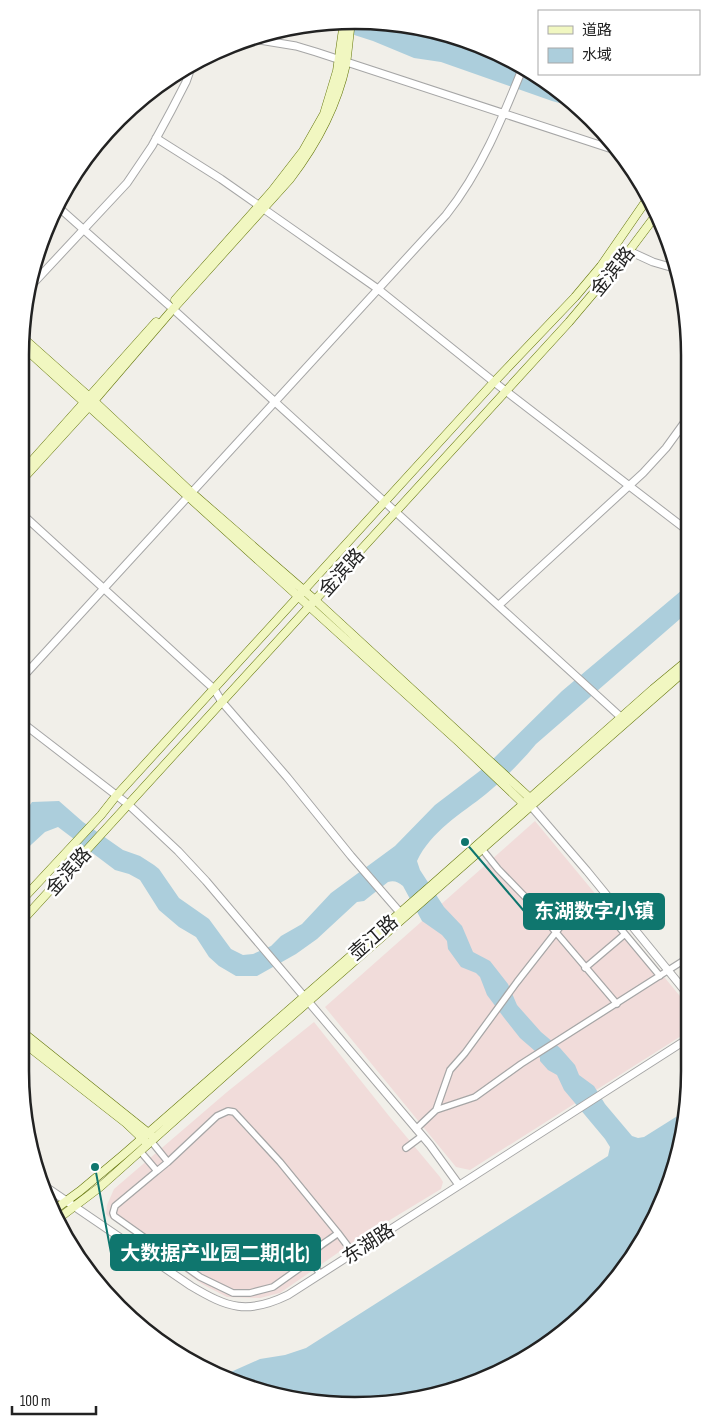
<svg xmlns="http://www.w3.org/2000/svg" width="710" height="1426" font-family="'Sofia Sans Condensed','Noto Sans SC',sans-serif">
<rect width="100%" height="100%" fill="#f1efe9"/>
<path fill="#f1dcda" d="M535,821L689,1007V1031L470,1170L456,1167L325,1007Z
M314,1022L389,1116L440,1177L443,1182L441,1189L352,1243L280,1293L260,1298L227,1297L202,1284L109,1217L106,1214L107,1205L114,1189L227,1092Z"/>
<path fill="#accedc" d="M377,21L441,31L503,54L576,103L581,109L552,101L441,62L414,58L373,41L317,23Z
M688,585V612L536,744C521,762 504,779 486,794C461,814 431,831 417,861L420,870L444,907L462,926L473,952L490,961L508,984L517,1005L541,1032L560,1048L575,1065L579,1075L594,1086L605,1104L632,1136L638,1138L644,1137L687,1110L679,1157L656,1219L592,1308L503,1372L398,1403L289,1400L224,1375L260,1359L285,1355L306,1348L608,1156L610,1147L605,1139L564,1090L557,1075L548,1070L540,1061V1058L535,1051L520,1038L505,1019L487,995L480,977L476,973L461,967L448,949L447,941L442,935L422,921L403,886C398,882 394,880 388,882L364,901L357,902L317,939L296,954L257,976H236L219,966L209,957L196,937L179,927L159,910L140,880L129,874L115,870L58,827L45,832L20,855V820L32,802L59,801L83,822L123,850L140,856L154,865L159,869L179,898L209,919L231,949L243,955L253,954L271,946L281,936L302,924L331,893L395,846L435,805L485,767L562,691Z"/>
<g fill="none" stroke-linecap="round" stroke-linejoin="round">
<g stroke="#a6a6a6" stroke-width="8">
<path id="minor" d="M482,849L498,869L531,903L617,1004
M585,968L625,934
M436,1110L450,1070L465,1053L517,982L560,927L595,898L660,976
M416,1129L436,1110L475,1097L521,1064L689,957
M406,1148L422,1136
M140,1151L157,1171L168,1162L151,1141
M168,1162L217,1116L228,1111L234,1112L280,1162L338,1233C328,1242 314,1246 311,1260
M157,1171L115,1206L113,1213L114,1216L200,1277L233,1293H250L273,1287L311,1260L320,1274
M338,1233L353,1253"/>
</g>
<g stroke="#a6a6a6" stroke-width="9">
<path id="tertiary" d="M247,38L296,46L316,52L618,151
M156,138L221,179L378,289L494,382L688,531
M56,205L173,309L624,720
M629,251L653,262L677,269
M28,289L127,183L152,146L171,111L186,82L193,62
M21,513L214,689L222,702L287,777L351,856L403,916
M499,605L643,473L666,448L687,419
M20,680L446,215C481,171 502,119 523,67
M20,721L129,805L178,851L206,881L430,1145L459,1185
M531,806L587,871L689,996
M40,1183L191,1286C228,1308 247,1315 288,1295L689,1038"/>
</g>
<g stroke="#64760b" stroke-width="9">
<path id="secondary" d="M175,300L272,191L303,151L324,114L337,71L344,22
M21,336L94,401L192,493L315,600L532,800
M21,345L460,743L527,807
M21,473L156,322
M21,481L94,401L173,309L290,179C316,145 337,106 346,64C348,50 349,36 351,22
M20,902L101,815L116,796L494,382L575,297L601,266L648,198
M20,923L569,322L629,251L656,215
M20,1030L151,1135
M20,1040L126,1123L145,1141
M54,1210L80,1191L123,1155L433,884L653,689L688,660
M59,1218L100,1187L268,1037L688,668"/>
</g>
<use href="#minor" stroke="#fff" stroke-width="5.5"/>
<use href="#tertiary" stroke="#fff" stroke-width="7"/>
<use href="#secondary" stroke="#f1f7c1" stroke-width="8"/>
</g>
<g text-anchor="middle" stroke-width="5" stroke-linejoin="round" paint-order="stroke">
<g font-size="19" fill="#222" stroke="#fff">
<text transform="translate(612 271) rotate(-51)" y="7">金滨路</text>
<text transform="translate(341 572) rotate(-48)" y="7">金滨路</text>
<text transform="translate(68 871) rotate(-48)" y="7">金滨路</text>
<text transform="translate(373 937) rotate(-41)" y="7">壶江路</text>
<text transform="translate(368 1243) rotate(-33)" y="7">东湖路</text>
</g>
</g>
<path d="M0 0H710V1426H0ZM355 29H355A326 326 0 0 1 681 355V1071A326 326 0 0 1 355 1397H355A326 326 0 0 1 29 1071V355A326 326 0 0 1 355 29Z" fill="#fff" fill-rule="evenodd"/>
<path fill="none" stroke="#222" stroke-width="2.5" d="M355 29H355A326 326 0 0 1 681 355V1071A326 326 0 0 1 355 1397H355A326 326 0 0 1 29 1071V355A326 326 0 0 1 355 29Z"/>
<path fill="none" stroke="#0f766e" stroke-width="2" d="M465 842L524 911M95 1167L111 1253"/>
<g fill="#0f766e" stroke="#fff" stroke-width="2">
<circle cx="465" cy="842" r="5"/>
<circle cx="95" cy="1167" r="5"/>
</g>
<g fill="#0f766e" stroke="#0f766e" stroke-width="2">
<rect x="524" y="894" width="140" height="35" rx="5"/>
<rect x="111" y="1235" width="209" height="35" rx="5"/>
</g>
<g font-size="20" text-anchor="middle" font-weight="bold" fill="#fff">
<text x="594" y="918">东湖数字小镇</text>
<text x="215" y="1260">大数据产业园二期(北)</text>
</g>
<rect x="538" y="10" width="162" height="65" fill="#ffffff" stroke="#a7a7a7"/>
<rect x="548" y="26" width="25" height="8" fill="#f1f7c1" stroke="#a7a7a7"/>
<text x="582" y="35" font-size="15" fill="#222222">道路</text>
<rect x="548" y="48" width="25" height="15" fill="#accedc" stroke="#a7a7a7"/>
<text x="582" y="60" font-size="15" fill="#222222">水域</text>
<path d="M12 1406v8h84v-8" fill="none" stroke="#222222" stroke-width="2.5"/>
<text x="20" y="1406" font-size="15" fill="#222222" stroke="#ffffff" stroke-width="4" paint-order="stroke">100 m</text>
</svg>
